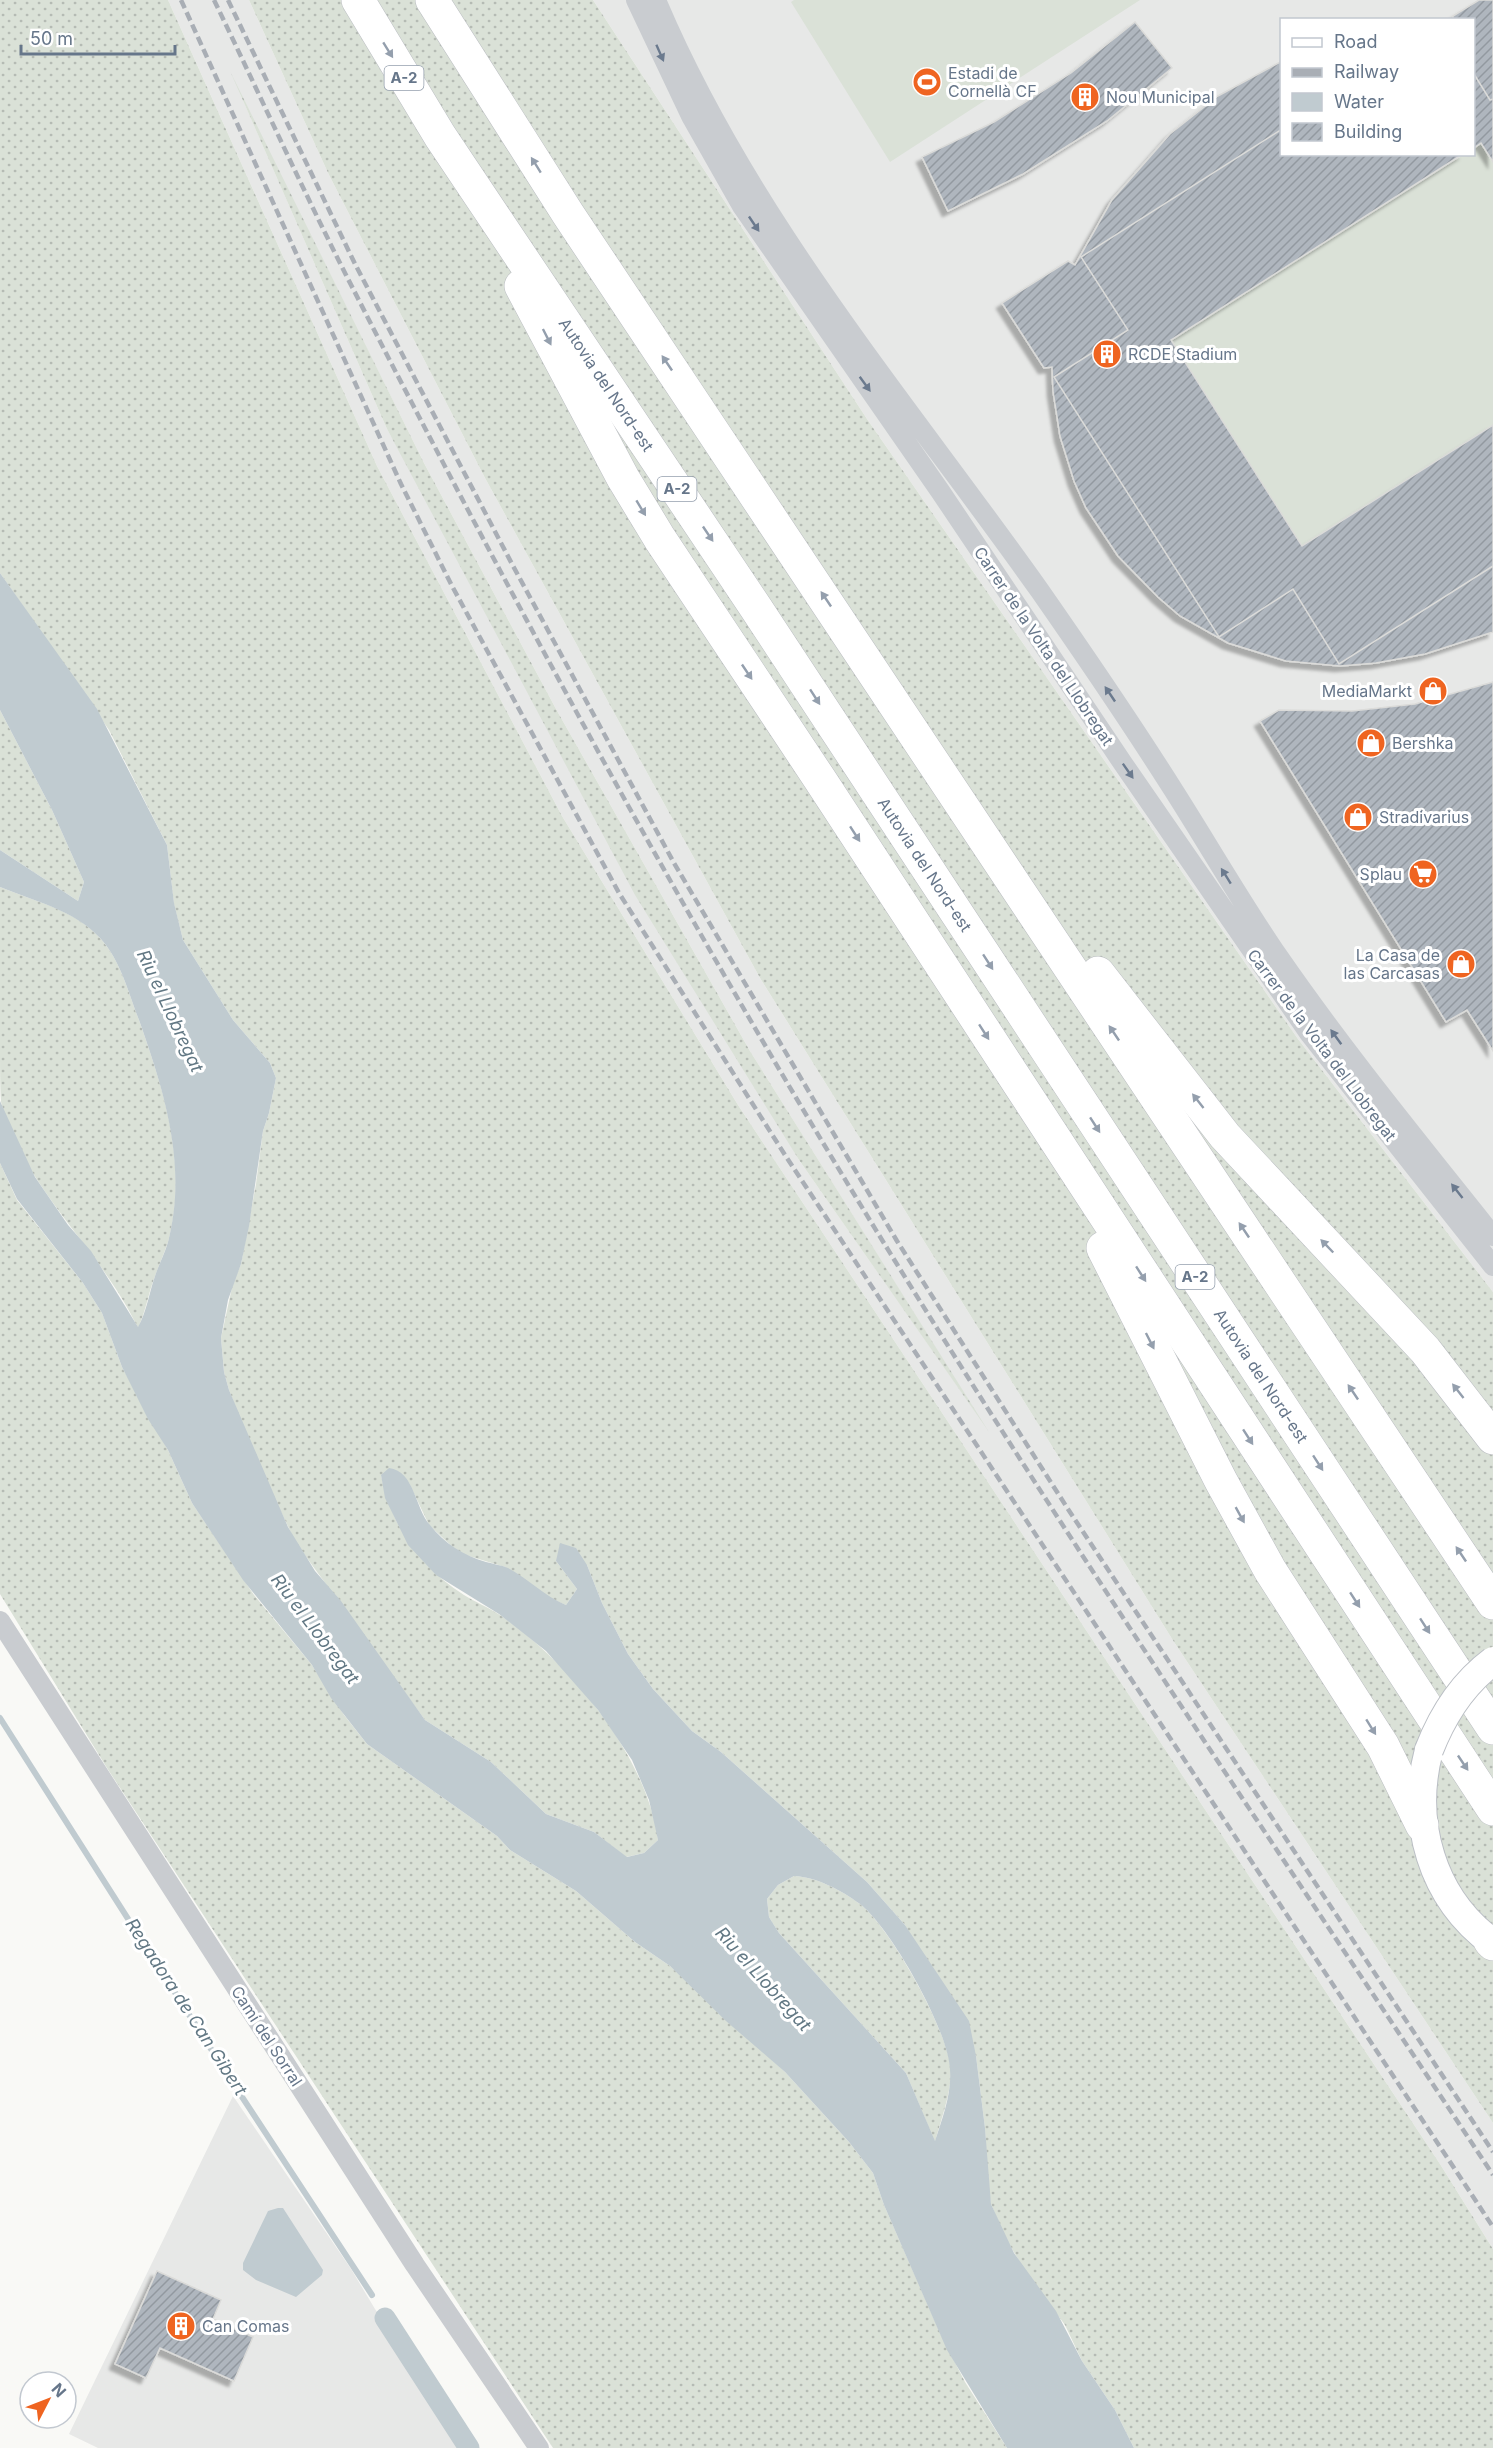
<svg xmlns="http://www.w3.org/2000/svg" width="1493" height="2448" font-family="Inter,sans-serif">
<defs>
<pattern id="grass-dots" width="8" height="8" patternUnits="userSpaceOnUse" patternTransform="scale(1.5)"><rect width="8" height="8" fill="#dae1d7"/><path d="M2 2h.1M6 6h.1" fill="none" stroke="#b5bbb4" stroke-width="1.8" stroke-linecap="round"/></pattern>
<pattern id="building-hatch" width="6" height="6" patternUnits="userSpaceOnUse" patternTransform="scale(1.5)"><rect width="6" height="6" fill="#afb6be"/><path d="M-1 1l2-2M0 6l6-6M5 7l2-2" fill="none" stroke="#9299a0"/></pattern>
<filter id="shadow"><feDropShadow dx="-5.5" dy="5.5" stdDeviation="1.5" flood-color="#0004"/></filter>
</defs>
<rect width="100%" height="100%" fill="#f9f9f6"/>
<path fill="#e7e8e7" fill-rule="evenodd" d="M168,0H249L329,175L485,478L760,978L1174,1642L1493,2123V2249L1440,2164L738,1105L562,816L377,466ZM238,89L424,463L556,709L750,1051L979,1417L799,1160L387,429Z
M593,0H1493V1292L1298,1039L867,419ZM1282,20H1474V154H1282Z
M233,2096L351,2269L375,2309L471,2448H98L69,2434Z"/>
<path fill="url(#grass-dots)" d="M0,0H168L377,466L562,816L738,1105L1440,2164L1493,2249V2448H1134L1115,2410L1082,2361L1065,2325L1024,2269L1005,2237L991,2204L988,2185L985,2128L976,2056L905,1925L867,1882L721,1752L692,1731L653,1689L628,1654L602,1603L587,1565L556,1561L577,1589L566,1605L549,1598L505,1567L459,1553L429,1525L409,1483L381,1475C392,1527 419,1566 464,1595C475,1602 488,1607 500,1615C568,1661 647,1756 658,1840L644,1853L626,1857L594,1832L546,1814L491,1762L425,1720L296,1543L256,1460L229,1390L224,1372L221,1338L233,1283L241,1264L256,1184L263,1131L269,1113L276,1078L270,1063L233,1020L183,940L174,904L167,845L109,730L0,573Z
M249,0H593L867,419L1298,1039L1493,1292V2123L1174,1642L760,978L485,478L329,175Z
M230,71L424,463L556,709L750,1051L989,1432L799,1160L635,895L387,429Z
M0,710L52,810L84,882L78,901L0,850Z
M0,887C34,901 75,910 100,938C121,961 128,992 139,1020C164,1091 189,1166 168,1242C164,1254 159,1265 155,1276C148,1294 146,1311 138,1328C100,1248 24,1189 1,1102C0,1085 0,1061 0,1043C0,991 0,939 0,887Z
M0,1163L17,1200L83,1283L102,1313L122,1367L168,1450L192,1503L254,1595L312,1665L344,1715L367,1744L497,1836L510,1850L576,1891L635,1942L670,1966L785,2072L849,2142L873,2173L884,2205L941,2335L965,2382L1007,2448H553L107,1768L0,1594Z
M794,1876C816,1877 841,1890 860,1904C890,1927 949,2032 951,2071C951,2094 941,2119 935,2142L906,2073L779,1933L769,1917L767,1899L778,1885Z"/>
<path fill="#dae1d7" d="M794,0H1140L890,162L791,2Z
M1481,143L1493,162V425L1302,546L1171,340L1463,155L1474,154V148Z"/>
<path fill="#c0cbd0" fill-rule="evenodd" d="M0,573L97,709L167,845L174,903L183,940L233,1020L270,1063L276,1078L269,1113L263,1131L249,1226L241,1264L228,1300L221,1338L224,1372L229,1390L288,1527L315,1571L341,1601L425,1720L491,1762L546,1814L594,1832L627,1857L644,1853L658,1840L649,1800L632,1760L598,1710L546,1651L499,1614L436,1575L408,1545L385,1498L381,1475L389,1468C415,1471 415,1509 430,1525C445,1544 463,1555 486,1562C493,1564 501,1565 508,1568C529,1579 544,1596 566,1605L577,1589L556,1561L560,1543L576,1548L587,1565L602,1603L628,1654L653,1689L692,1731L721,1752L867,1882L905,1925L969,2021L976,2056L985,2128L991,2204L1014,2253L1056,2311L1082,2361L1115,2410L1134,2448H1007L947,2350L884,2205L873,2173L849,2142L785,2072L726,2021L670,1966L635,1942L576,1891L510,1850L497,1836L367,1744L331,1698L312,1665L243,1580L192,1503L168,1450L148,1419L122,1367L102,1313L83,1283L17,1199L0,1163V1101L35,1177L68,1225L91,1251L138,1327C147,1311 149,1293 155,1276C159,1264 165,1253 168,1242C188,1165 164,1091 139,1020C128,992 121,961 100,938C74,910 34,901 0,887V850L78,901L84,882L52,810L0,710ZM794,1876C816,1877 841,1890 860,1904C891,1928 949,2031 950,2070C952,2093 942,2119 935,2141L906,2073L779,1933L769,1917L767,1899L778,1885Z
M278,2208H283L323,2270L322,2275L296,2297L256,2280L243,2270V2263L268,2211Z"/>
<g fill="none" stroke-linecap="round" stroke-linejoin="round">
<path stroke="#c0cbd0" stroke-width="6" d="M0,1718L225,2071L372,2295"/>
<path stroke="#c0cbd0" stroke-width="21" d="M385,2318L469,2448"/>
</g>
<path fill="url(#building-hatch)" stroke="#dbdbd9" stroke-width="1.5" filter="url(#shadow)" d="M1479,0H1493V162L1481,143L1474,148V20H1453V16Z
M1135,22L1172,68L1107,121L1023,174L948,211L922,157L994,122L1071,73Z
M1282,61V154H1463L1171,340L1302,546L1493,425V632L1425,654L1376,663L1340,666L1286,661L1228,643L1180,616L1158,597L1118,556L1086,508L1074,481L1060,436L1053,391L1052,367L1044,368L1002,303L1068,261L1075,265L1112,200L1170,134L1218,96Z
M1474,74L1490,100L1493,99V162L1481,143L1474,148Z
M1282,129V154H1463L1171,340L1302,546L1493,425V566L1339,664L1293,589L1219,637L1054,377L1128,330L1081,257Z
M1493,682V1051L1467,1010L1446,1022L1260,721L1279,710L1352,711L1415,704Z
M157,2271L221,2300L213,2319L253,2337L234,2381L160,2348L146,2378L115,2364Z"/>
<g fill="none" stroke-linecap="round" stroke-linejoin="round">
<g stroke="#bbbfc5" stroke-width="30">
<path id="secondary" d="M1429,1750C1410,1821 1431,1898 1493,1943"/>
</g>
<g stroke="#bbbec2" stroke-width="34">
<g id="motorway">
<path id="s1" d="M358,0L440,136L756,608L1493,1728"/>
<path d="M432,0L568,214L1493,1603"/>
<path d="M521,286L623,478L660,539L819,778L1493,1809"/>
<path d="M1098,973L1225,1136L1425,1350L1493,1438"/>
<path d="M1103,1248L1221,1481L1270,1570L1383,1746L1422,1825"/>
<path d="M1490,1941L1493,1944"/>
</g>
</g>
<path stroke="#c9ccd0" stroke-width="20" d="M636,0L691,116L742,206L940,491L1124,765L1309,1033L1493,1266
M656,0C748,218 904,399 1040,591C1086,657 1131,723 1174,791C1209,846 1241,902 1278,956C1345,1053 1420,1144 1493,1236
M0,1621L415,2265L539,2448"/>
<use href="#secondary" stroke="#fff" stroke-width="28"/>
<use href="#motorway" stroke="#fff" stroke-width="33"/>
<path stroke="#a9aeb5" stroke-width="4.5" stroke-dasharray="9 4.5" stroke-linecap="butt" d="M181,0L401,484L452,586L619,893L785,1155L1493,2227
M214,0C258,91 300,184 346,275C517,610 697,941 895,1261C1087,1571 1292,1871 1493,2175
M228,0L355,264L512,564L674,863L897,1241L1066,1506L1493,2152"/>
<g stroke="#bbbfc5" stroke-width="30" stroke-linecap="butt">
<path id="secondary-bridge" d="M1429,1750C1443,1714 1462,1684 1493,1661"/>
</g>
<use href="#secondary-bridge" stroke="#fff" stroke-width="28"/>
</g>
<defs><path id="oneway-solid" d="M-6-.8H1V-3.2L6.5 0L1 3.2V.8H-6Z" transform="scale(1.5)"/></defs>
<g fill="#949fad">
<use href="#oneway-solid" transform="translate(388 50) rotate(58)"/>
<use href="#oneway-solid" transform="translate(536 165) rotate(-122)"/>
<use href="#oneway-solid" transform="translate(547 337) rotate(63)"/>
<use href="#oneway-solid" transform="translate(667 363) rotate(-124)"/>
<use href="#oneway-solid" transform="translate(641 508) rotate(59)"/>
<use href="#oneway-solid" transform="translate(708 534) rotate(56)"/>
<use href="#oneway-solid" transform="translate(826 599) rotate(-124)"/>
<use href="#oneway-solid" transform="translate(747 672) rotate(56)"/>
<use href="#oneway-solid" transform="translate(815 697) rotate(57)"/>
<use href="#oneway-solid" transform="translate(855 834) rotate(57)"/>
<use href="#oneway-solid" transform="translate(988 962) rotate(57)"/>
<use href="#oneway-solid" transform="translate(984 1032) rotate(57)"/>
<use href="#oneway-solid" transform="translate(1114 1033) rotate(-124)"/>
<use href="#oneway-solid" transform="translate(1198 1101) rotate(-128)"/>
<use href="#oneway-solid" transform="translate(1095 1125) rotate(57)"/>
<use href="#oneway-solid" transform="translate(1244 1230) rotate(-124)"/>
<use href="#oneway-solid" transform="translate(1327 1246) rotate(-134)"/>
<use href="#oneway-solid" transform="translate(1141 1274) rotate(57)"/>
<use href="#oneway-solid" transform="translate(1150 1341) rotate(63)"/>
<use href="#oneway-solid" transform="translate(1458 1391) rotate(-128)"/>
<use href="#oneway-solid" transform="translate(1353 1392) rotate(-124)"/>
<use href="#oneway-solid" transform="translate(1248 1437) rotate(57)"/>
<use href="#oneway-solid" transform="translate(1318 1463) rotate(57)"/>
<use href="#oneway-solid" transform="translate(1240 1515) rotate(61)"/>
<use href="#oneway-solid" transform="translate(1461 1554) rotate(-124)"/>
<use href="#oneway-solid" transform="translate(1355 1600) rotate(57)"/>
<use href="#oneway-solid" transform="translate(1425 1626) rotate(57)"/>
<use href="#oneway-solid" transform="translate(1371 1727) rotate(58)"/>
<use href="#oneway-solid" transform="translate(1463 1763) rotate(56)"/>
</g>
<g fill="#6b7a8e">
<use href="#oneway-solid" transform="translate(660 53) rotate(66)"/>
<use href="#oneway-solid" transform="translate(754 224) rotate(56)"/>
<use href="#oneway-solid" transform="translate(865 384) rotate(54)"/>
<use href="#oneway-solid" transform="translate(1110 694) rotate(-124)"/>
<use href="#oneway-solid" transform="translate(1128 771) rotate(55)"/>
<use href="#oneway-solid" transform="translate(1226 876) rotate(-122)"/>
<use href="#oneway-solid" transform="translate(1336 1037) rotate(-126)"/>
<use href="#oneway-solid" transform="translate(1457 1191) rotate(-128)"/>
</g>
<defs>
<g id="stadium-disc" transform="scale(1.5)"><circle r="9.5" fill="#ef6420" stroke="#fff"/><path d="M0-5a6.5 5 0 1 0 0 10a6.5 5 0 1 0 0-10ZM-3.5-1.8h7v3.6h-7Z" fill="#fff"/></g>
<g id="building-disc" transform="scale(1.5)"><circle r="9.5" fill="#ef6420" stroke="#fff"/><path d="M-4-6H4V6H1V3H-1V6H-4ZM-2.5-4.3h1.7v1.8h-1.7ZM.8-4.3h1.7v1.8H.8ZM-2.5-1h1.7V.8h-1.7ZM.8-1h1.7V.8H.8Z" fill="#fff"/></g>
<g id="shop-disc" transform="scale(1.5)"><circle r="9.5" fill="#ef6420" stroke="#fff"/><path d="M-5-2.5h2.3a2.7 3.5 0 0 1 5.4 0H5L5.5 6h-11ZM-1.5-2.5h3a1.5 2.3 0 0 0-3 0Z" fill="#fff"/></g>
<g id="supermarket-disc" transform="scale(1.5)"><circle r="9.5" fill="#ef6420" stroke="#fff"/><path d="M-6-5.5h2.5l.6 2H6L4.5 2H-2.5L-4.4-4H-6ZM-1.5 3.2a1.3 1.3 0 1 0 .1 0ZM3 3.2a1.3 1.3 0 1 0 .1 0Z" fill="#fff"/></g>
</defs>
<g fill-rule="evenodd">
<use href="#stadium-disc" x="927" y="82"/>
<use href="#building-disc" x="1085" y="97"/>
<use href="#building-disc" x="1107" y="354"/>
<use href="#shop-disc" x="1433" y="691"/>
<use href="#shop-disc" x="1371" y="743"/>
<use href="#shop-disc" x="1358" y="817"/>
<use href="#supermarket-disc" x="1423" y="874"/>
<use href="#shop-disc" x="1461" y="964"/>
<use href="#building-disc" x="181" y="2326"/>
</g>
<g text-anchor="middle" stroke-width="6" stroke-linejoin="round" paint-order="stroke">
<g fill="#fff" stroke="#949fad" stroke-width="1.5">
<rect x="384.5" y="66" width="39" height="24" rx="4.5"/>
<rect x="657.5" y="477" width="39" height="24" rx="4.5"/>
<rect x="1175.5" y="1265" width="39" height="24" rx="4.5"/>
</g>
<g font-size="15" font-weight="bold" fill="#66768a">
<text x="404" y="83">A-2</text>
<text x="677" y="494">A-2</text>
<text x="1195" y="1282">A-2</text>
</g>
<g font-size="16" fill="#66768a" stroke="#fff" text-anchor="start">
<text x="948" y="79">Estadi de<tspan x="948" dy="18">Cornellà CF</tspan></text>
<text x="1106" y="103">Nou Municipal</text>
<text x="1128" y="360">RCDE Stadium</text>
<text x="1412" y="697" text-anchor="end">MediaMarkt</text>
<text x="1392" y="749">Bershka</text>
<text x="1379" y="823">Stradivarius</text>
<text x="1402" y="880" text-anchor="end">Splau</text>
<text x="1440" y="961" text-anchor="end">La Casa de<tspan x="1440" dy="18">las Carcasas</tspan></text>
<text x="202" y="2332">Can Comas</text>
</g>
<g font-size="16" fill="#66768a" stroke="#fff">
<text dy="6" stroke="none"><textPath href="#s1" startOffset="458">Autovia del Nord-est</textPath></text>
<text transform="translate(1044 646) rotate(56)" y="6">Carrer de la Volta del Llobregat</text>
<text dy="6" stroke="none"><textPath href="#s1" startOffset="1034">Autovia del Nord-est</textPath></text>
<text transform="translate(1322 1045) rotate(53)" y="6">Carrer de la Volta del Llobregat</text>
<text dy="6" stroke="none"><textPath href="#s1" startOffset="1646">Autovia del Nord-est</textPath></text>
<text transform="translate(267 2036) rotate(57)" y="6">Camí del Sorral</text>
</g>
<g font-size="18" font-style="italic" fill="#627884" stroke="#fff">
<text transform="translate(170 1011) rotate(65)" y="6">Riu el Llobregat</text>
<text transform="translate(315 1629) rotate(53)" y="6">Riu el Llobregat</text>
<text transform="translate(763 1979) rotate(48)" y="6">Riu el Llobregat</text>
<text transform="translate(186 2007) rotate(57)" y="6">Regadora de Can Gibert</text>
</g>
</g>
<rect x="1280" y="18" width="195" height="138" fill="#ffffff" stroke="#c2c8d0" stroke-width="1.5"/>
<rect x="1292" y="38" width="30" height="9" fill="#ffffff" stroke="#c2c8d0" stroke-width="1.5"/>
<text x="1334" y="48" font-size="18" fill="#66768a">Road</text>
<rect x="1292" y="68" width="30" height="9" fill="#a9aeb5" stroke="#c2c8d0" stroke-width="1.5"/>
<text x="1334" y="78" font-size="18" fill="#66768a">Railway</text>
<rect x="1292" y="93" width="30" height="18" fill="#c0cbd0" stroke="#c2c8d0" stroke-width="1.5"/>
<text x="1334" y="108" font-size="18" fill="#66768a">Water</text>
<rect x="1292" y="123" width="30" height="18" fill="url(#building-hatch)" stroke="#c2c8d0" stroke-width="1.5"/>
<text x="1334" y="138" font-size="18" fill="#66768a">Building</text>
<g transform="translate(48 2400) rotate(48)"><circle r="28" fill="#ffffff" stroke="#c2c8d0" stroke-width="1.5"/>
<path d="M0-4.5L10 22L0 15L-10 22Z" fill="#ef6420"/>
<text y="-9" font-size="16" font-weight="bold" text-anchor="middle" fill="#66768a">N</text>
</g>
<path d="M21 45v9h154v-9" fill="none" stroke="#66768a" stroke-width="3"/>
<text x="30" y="45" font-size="18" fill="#66768a" stroke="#ffffff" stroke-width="4.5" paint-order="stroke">50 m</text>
</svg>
